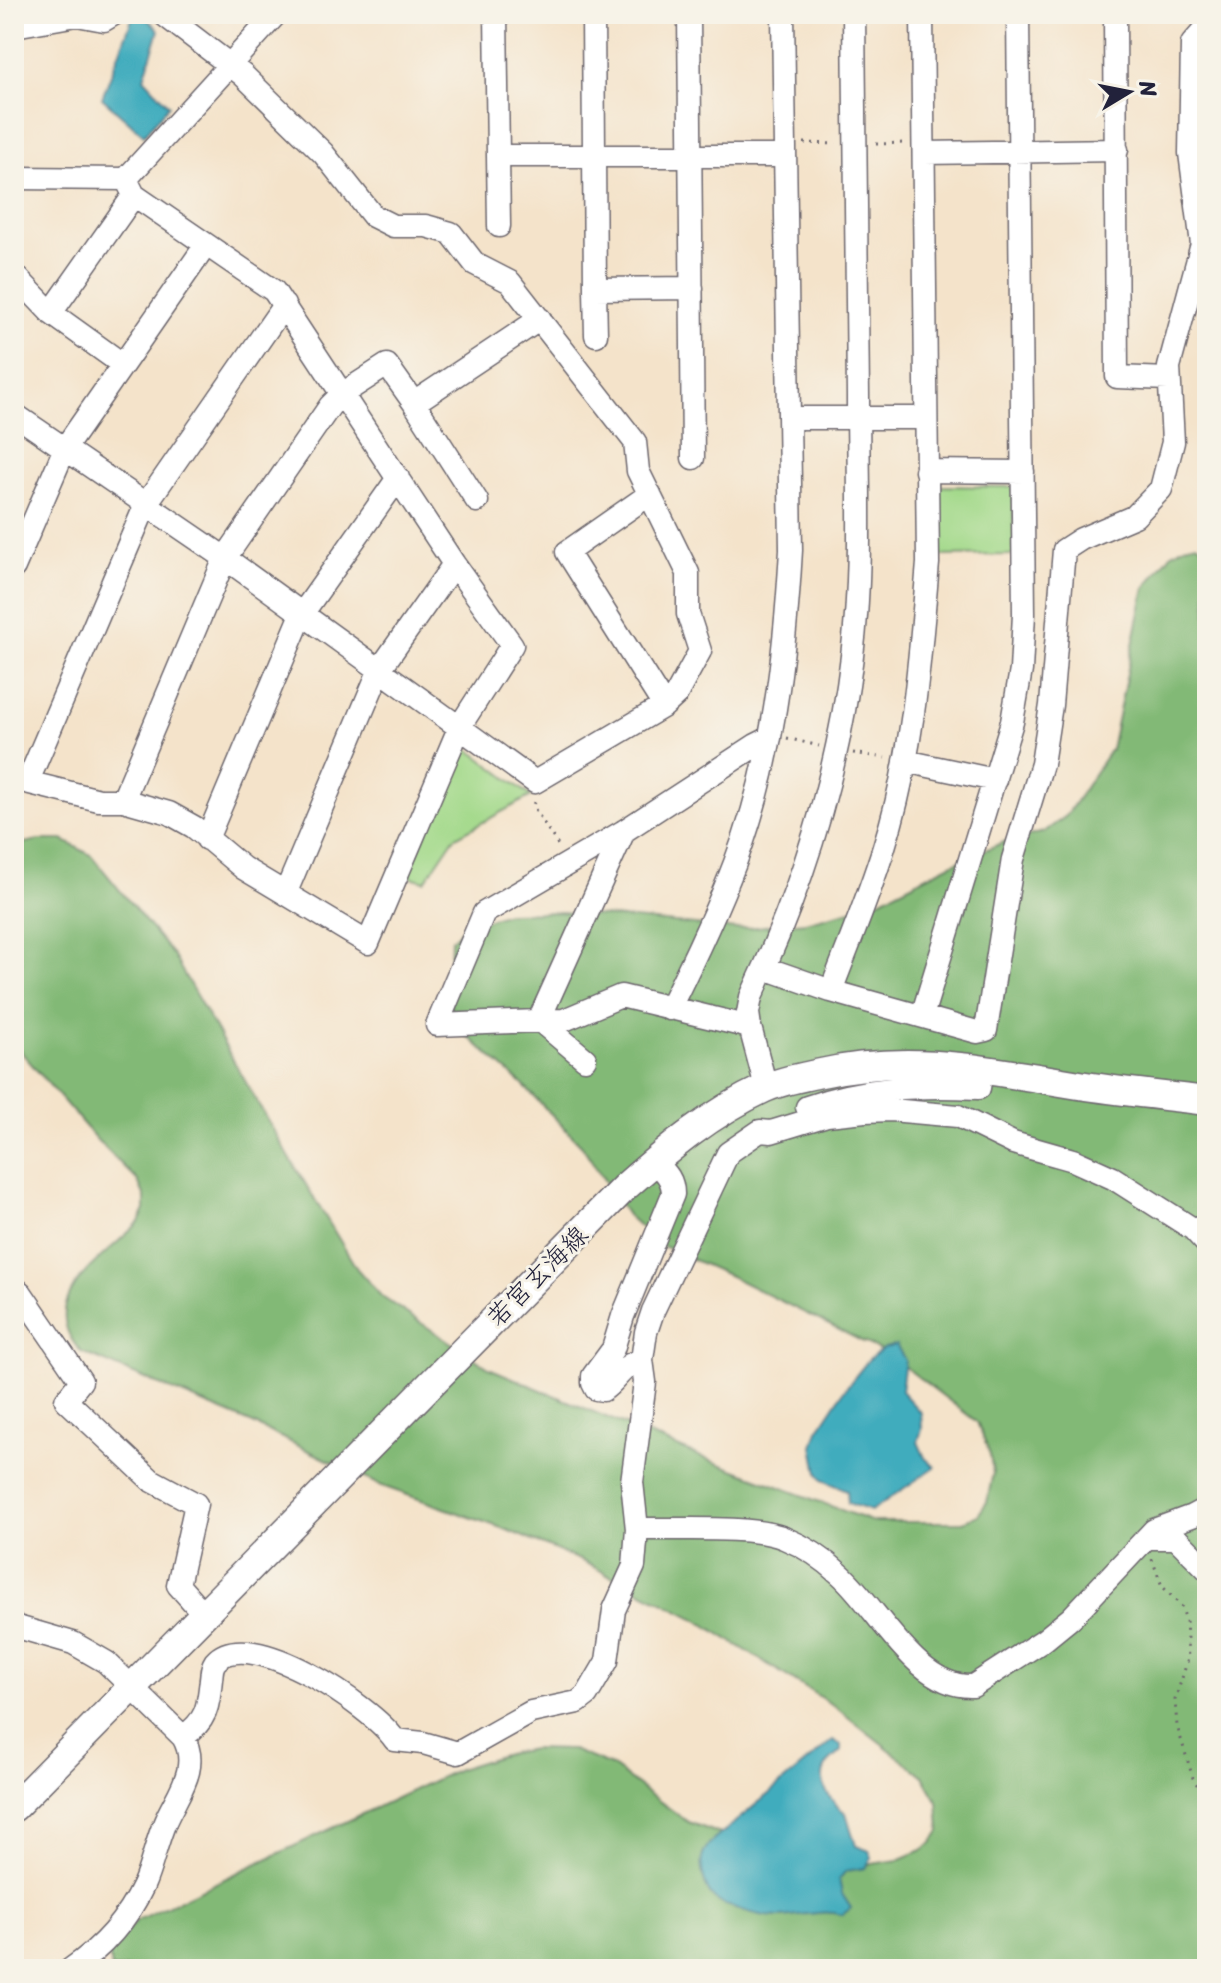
<svg xmlns="http://www.w3.org/2000/svg" width="1221" height="1983" font-family="Sriracha,'Klee One',sans-serif">
<rect width="100%" height="100%" fill="#f7f3e8"/>
<filter id="ink" filterUnits="userSpaceOnUse"><feTurbulence type="fractalNoise" baseFrequency=".0125" numOctaves="2"/><feDisplacementMap in="SourceGraphic" scale="16" xChannelSelector="R" yChannelSelector="G"/><feConvolveMatrix kernelMatrix="1 2 1 2 8 2 1 2 1" color-interpolation-filters="sRGB"/></filter>
<filter id="wash" filterUnits="userSpaceOnUse"><feTurbulence type="fractalNoise" baseFrequency=".006" numOctaves="4" result="noise"/><feDisplacementMap in="SourceGraphic" scale="32" xChannelSelector="R" yChannelSelector="G"/><feGaussianBlur stdDeviation="1.8" result="paint"/><feColorMatrix in="noise" values="0 0 0 0 0 0 0 0 0 0 0 0 0 0 0 0 0 1.4 0 .05"/><feComposite in="paint" operator="in"/></filter>
<g filter="url(#wash)">
<rect width="100%" height="100%" fill="#f4e3ca"/>
<path fill="#a3d98a" stroke="#627e62" stroke-width="2" d="M935,486L1013,487L1014,555L936,556Z
M463,745L531,796L454,838L425,881L407,876Z"/>
<path fill="#82b976" stroke="#526e58" stroke-width="2" d="M1197,543L1207,551V1969H112L108,1952L137,1920L458,1769L510,1753L533,1749L572,1750L611,1766L688,1822L757,1847L852,1867L898,1860L922,1850L932,1843L940,1831L938,1802L923,1776L834,1706L696,1619L582,1561L507,1530L382,1486L253,1424L81,1352C32,1298 105,1258 139,1222L145,1210V1197L138,1181L97,1140L14,1044V845L39,840H63L91,855L173,955L279,1140L357,1269L382,1297L489,1368L706,1459L873,1522H963L978,1515L987,1502L993,1473L990,1455L977,1422L888,1354L730,1276L660,1245L627,1215L582,1146L522,1084L455,1025L449,1000L451,940L463,928L507,913L562,912L736,929L805,922L870,905L949,865L1004,842L1044,832L1066,816L1111,749L1145,588L1171,554L1184,546Z"/>
<path fill="#3facbd" stroke="#30677c" stroke-width="2" d="M134,14H142L159,30L144,78L169,105L144,135L102,98Z
M896,1345L905,1360L901,1391L921,1413L922,1429L918,1442L925,1458L935,1467L871,1511L848,1503L847,1490L822,1480L818,1473L813,1446L818,1430L845,1389L870,1358L885,1348Z
M833,1740L841,1745V1751C836,1756 829,1761 826,1766C816,1783 832,1804 846,1813L856,1846L870,1851L872,1858L865,1868L846,1871L839,1879L842,1894L851,1908L842,1915C821,1909 802,1916 780,1917C762,1917 749,1912 732,1907C716,1903 708,1896 704,1879C700,1864 700,1857 709,1844Z"/>
</g>
<g filter="url(#ink)">
<g fill="none" stroke-linecap="round" stroke-linejoin="round">
<g stroke="#6c666d" stroke-width="25">
<path id="minor" d="M496,14L499,226
M593,14L595,289L692,288
M689,14L693,458
M1115,14L1117,377L1168,379
M14,23L20,25L77,15L104,20L114,14
M924,153L1117,150
M498,156H784
M14,178L126,179L276,14
M14,274L51,313
M595,289L596,335
M122,364L51,313L134,195
M414,403L540,319
M14,414L225,558L535,782L664,706L676,695L700,651L688,614V573L638,471L635,442L510,282L475,264L451,233L426,226H393L373,216L323,153L243,75L163,14
M790,418H925
M926,471L1023,472
M650,494L567,552L664,706
M14,567L65,448L206,245
M905,761L995,780
M14,779L99,800H123L169,813L194,827L243,868L368,943L460,726L512,645L454,564L274,291L134,195L126,179
M28,781L146,504L284,305
M123,800L225,558L330,406L342,394L387,365L414,403L477,501
M207,839L302,614L398,478
M286,892L380,669L454,564
M765,968L831,991L977,1032L986,1030L1013,859L1042,764L1051,705L1064,550L1081,539L1135,516L1161,489L1173,442L1169,367L1202,244L1190,153L1192,44L1207,27
M831,991C849,943 869,896 884,847C913,756 920,658 928,563L922,14
M669,1009C693,961 716,913 735,863C773,764 785,655 791,550L783,14
M922,1016L1012,722L1021,670L1024,614L1018,14
M539,1020L624,831
M539,1020L585,1059
M750,1027L621,996L564,1020L437,1025L484,913L624,831L756,745L770,738
M766,1087L750,1027L748,1013L751,997C802,889 838,775 852,656C863,570 858,482 858,396C856,268 855,141 854,14
M807,1107C863,1087 920,1085 979,1088L982,1069
M14,1287L21,1293L81,1381L66,1400L151,1480L196,1504L178,1585L203,1613
M642,1360C622,1364 618,1380 603,1390L596,1389L593,1383V1376L613,1349L623,1316L673,1194C673,1178 665,1172 654,1161
M637,1529C672,1530 755,1525 784,1538C804,1546 825,1560 841,1575C878,1608 917,1689 973,1686L1044,1640L1071,1618L1154,1530L1192,1516L1207,1508
M1148,1538H1176L1207,1569
M14,1626L73,1643L106,1662L183,1737C201,1768 177,1794 165,1822C156,1843 152,1866 143,1886C127,1920 102,1948 71,1969
M183,1737C207,1720 208,1708 211,1679C212,1673 211,1668 215,1662C249,1623 372,1707 395,1740L423,1743L458,1753L531,1712L578,1702L587,1695L607,1661L614,1610L634,1566L637,1529L632,1482L645,1382L642,1360L646,1332L653,1311L728,1153L760,1131L771,1132L827,1115L865,1111L891,1110L958,1116L1013,1143L1073,1160L1113,1178L1193,1229L1207,1244"/>
</g>
<g stroke="#6c666d" stroke-width="31">
<path id="major" d="M14,1807L625,1187C668,1149 711,1113 763,1089C779,1081 799,1078 816,1074C913,1052 990,1071 1086,1086C1126,1092 1167,1096 1207,1101"/>
</g>
<path stroke="#6c666d" stroke-width="3" stroke-dasharray="2 6" stroke-linecap="butt" d="M804,143L836,144
M876,144L904,143
M787,738L819,746
M853,753L885,758
M534,802L533,806L559,847
M1152,1559L1162,1586L1181,1606L1186,1620L1188,1659L1175,1700L1177,1726L1193,1778L1207,1801"/>
<use href="#minor" stroke="#fff" stroke-width="22"/>
<use href="#major" stroke="#fff" stroke-width="28"/>
</g>
</g>
<g text-anchor="middle" stroke-width="6" stroke-linejoin="round" paint-order="stroke">
<g font-size="26" fill="#22223b" stroke="#f7f3e8">
<text transform="translate(537 1276) rotate(-45)" y="9">若宮玄海線</text>
</g>
</g>
<rect width="1221" height="1983" fill="none" stroke="#f7f3e8" stroke-width="48"/>
<g transform="translate(1129 92) rotate(80)" stroke="#f7f3e8" stroke-width="6" paint-order="stroke">
<path d="M0-6L14 30L0 20L-14 30Z" fill="#22223b"/>
<text y="-12" font-size="22" font-weight="bold" text-anchor="middle" fill="#22223b">N</text>
</g>
</svg>
